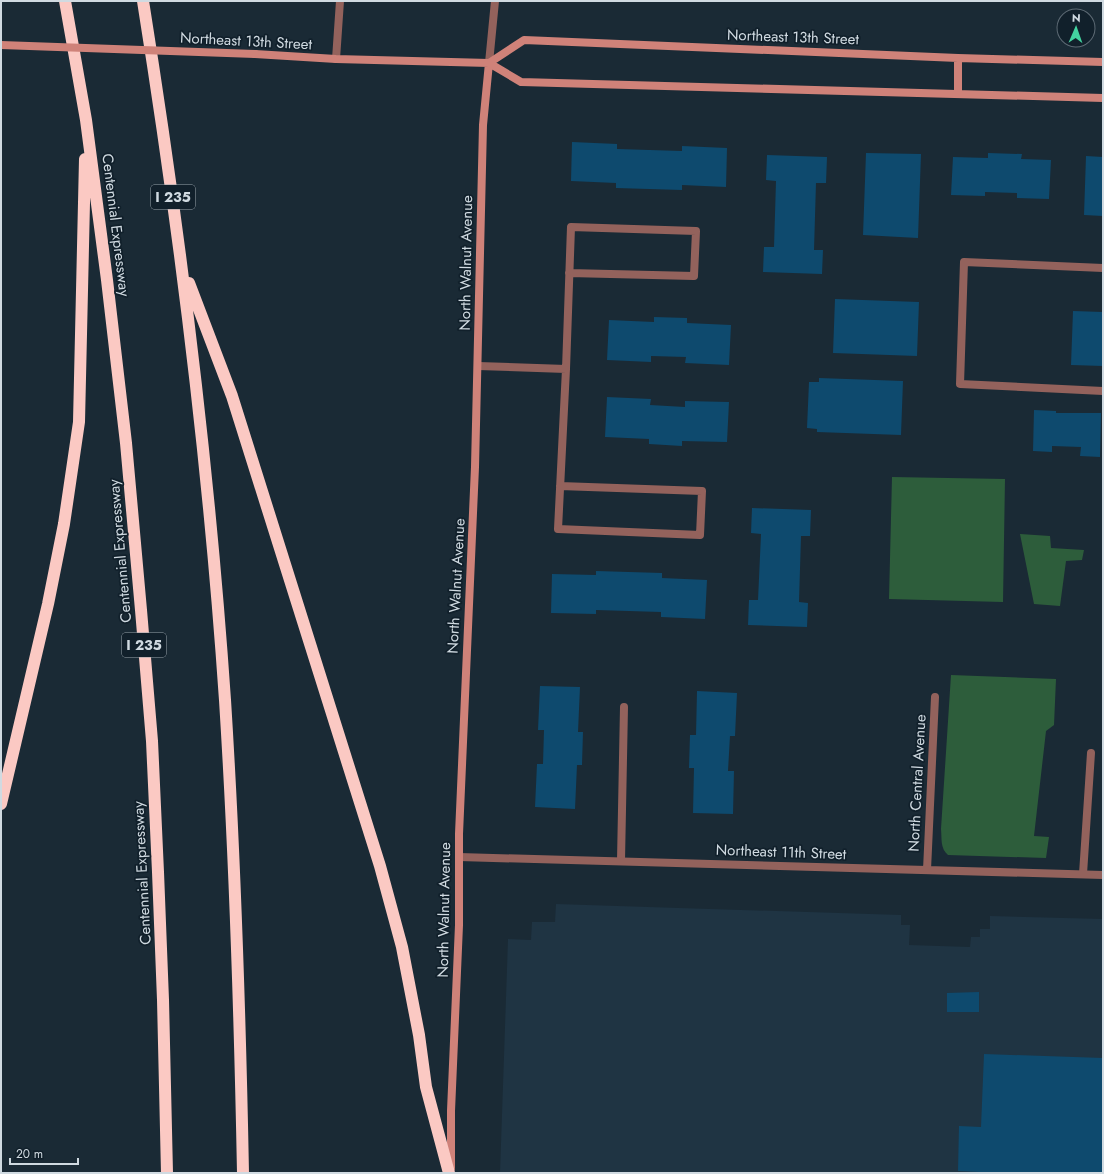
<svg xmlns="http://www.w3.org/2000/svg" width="1104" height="1174" font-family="Jost,sans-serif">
<rect width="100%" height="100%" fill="#1a2a35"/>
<path fill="#1f3443" d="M556,904L901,915V925H910L909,945L970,947L971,937H980V929H990V916L1103,919V1173H500L508,939L531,940L532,922H555Z"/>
<path fill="#2d5d3b" d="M892,477L1005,479L1003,602L889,599Z
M1020,534L1050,536L1051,548L1084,550L1082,560L1066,561L1060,606L1034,604Z
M951,675L1056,679L1054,725L1046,731L1034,836L1049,837L1046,858L948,855C940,848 942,839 941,829Z"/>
<path fill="#0e4a6e" d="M572,142L617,144V149L682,151V146L727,148L726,187L682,185V190L616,188V183L571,181Z
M866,153L921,154L918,238L863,235Z
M988,153L1022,154L1021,159L1051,160L1049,199L1017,198V193L985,192V196L951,195L953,157L988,158Z
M767,155L827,157L826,183H816L814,250H823L822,274L763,272L764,247H774L776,181L766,180Z
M1086,156L1103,157V216L1084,215Z
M835,299L919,302L917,356L833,353Z
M1073,311L1103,312V366L1071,365Z
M654,317L687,318V323L731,325L729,365L685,363L686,357L651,356V362L607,360L609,320L654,322Z
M819,378L903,381L901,435L817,432V429L807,428L809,382H819Z
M607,397L651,399L650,405L685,407V401L729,402L727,442L682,441V446L649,444V439L605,437Z
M1034,410L1056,411V413H1101L1100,457L1080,456L1081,447L1052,446V452L1033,451Z
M752,508L811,510L810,536H801L799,602L808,603L807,627L748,625L749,600H758L761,534L751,533Z
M596,571L662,573V578L707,580L705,619L661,617V612L596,610V614L551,613L552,574L596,575Z
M540,686L580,687L578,732H583L582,765H577L575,809L535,807L537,764H543L544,730H538Z
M697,691L737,693L735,736H730L728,771H734L733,814L693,813L694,768H689L690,735H696Z
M979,992V1012H947V993Z
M984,1054L1103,1058V1173H1001L958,1171L959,1126L981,1127Z"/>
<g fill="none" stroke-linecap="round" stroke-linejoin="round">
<path stroke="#93625c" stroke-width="8" d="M336,59L340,1
M1103,268L964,262L960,384L1103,391
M478,366L566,369L571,227L696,231L694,276L569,273
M560,486L702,491L700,535L558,529L566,369
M621,861L624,707
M1083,874L1091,753"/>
<path stroke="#93625c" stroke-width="8" d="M459,857L1103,875
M927,870L935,697"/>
<path stroke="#93625c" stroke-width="8" d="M489,63L495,1"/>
<path stroke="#cf8279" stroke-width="8" d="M255,54L336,59L489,63L521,82L1103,98
M489,63L524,40L958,58L1103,62
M958,93V58
M451,1168V1111L459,925V834L475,467L483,125L489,63"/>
<path stroke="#fbc9c3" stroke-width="12" d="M65,1L86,120L107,280L126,443L141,610L152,741L158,872L163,1000L167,1173
M143,1C180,233 209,466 225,700C235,858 240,1015 243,1173
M189,283L232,396L380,866L402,947L419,1035L426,1087L449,1173
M1,804L48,604L64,524L79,422L85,159"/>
<path stroke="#cf8279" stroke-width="8" d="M1,45L255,54"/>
</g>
<g text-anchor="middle" stroke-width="3.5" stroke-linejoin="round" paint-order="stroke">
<g fill="#11202b" stroke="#97a2aa" stroke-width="1">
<rect x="151" y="185" width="44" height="24" rx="3"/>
<rect x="122" y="633" width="44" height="24" rx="3"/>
</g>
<g font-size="14" font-weight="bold" fill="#d0dae1">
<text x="173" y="202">I 235</text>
<text x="144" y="650">I 235</text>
</g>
<g font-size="15" fill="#d0dae1" stroke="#11202b">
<text transform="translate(793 37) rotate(2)" y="5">Northeast 13th Street</text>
<text transform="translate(246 41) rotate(3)" y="5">Northeast 13th Street</text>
<text transform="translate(116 225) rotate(83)" y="5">Centennial Expressway</text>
<text transform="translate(466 263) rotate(-89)" y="5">North Walnut Avenue</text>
<text transform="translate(120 551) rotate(-95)" y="5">Centennial Expressway</text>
<text transform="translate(456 586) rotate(-87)" y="5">North Walnut Avenue</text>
<text transform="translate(917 783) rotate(-87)" y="5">North Central Avenue</text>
<text transform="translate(781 852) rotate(2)" y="5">Northeast 11th Street</text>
<text transform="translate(142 873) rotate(-93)" y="5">Centennial Expressway</text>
<text transform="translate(444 910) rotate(-89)" y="5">North Walnut Avenue</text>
</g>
</g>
<rect width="1104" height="1174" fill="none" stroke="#d0dae1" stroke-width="4"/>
<g transform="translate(1076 28) rotate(2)"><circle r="19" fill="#11202b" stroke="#5d6a74"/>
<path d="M0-3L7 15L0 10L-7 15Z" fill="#43d4a0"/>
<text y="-6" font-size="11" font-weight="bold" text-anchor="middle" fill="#d0dae1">N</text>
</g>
<path d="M10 1158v6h68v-6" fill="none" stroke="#d0dae1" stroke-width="2"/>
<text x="16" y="1158" font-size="12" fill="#d0dae1" stroke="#11202b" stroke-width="3" paint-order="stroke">20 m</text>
</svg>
